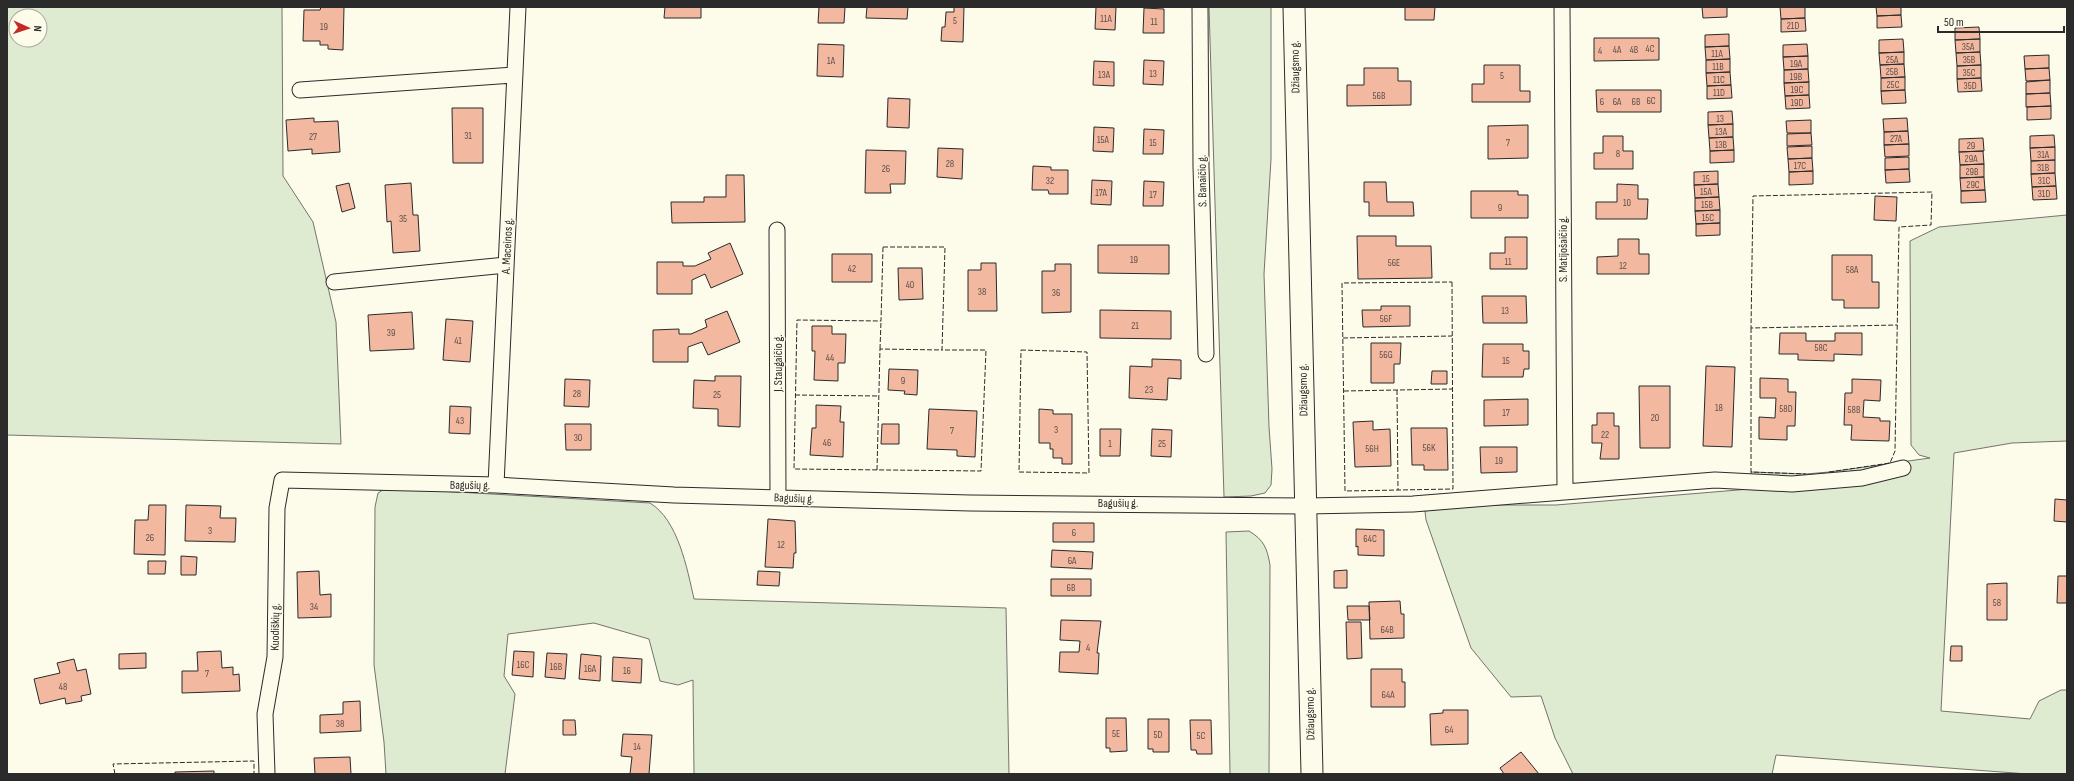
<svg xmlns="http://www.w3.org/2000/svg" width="2074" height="781" font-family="'Sofia Sans Condensed',sans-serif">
<rect width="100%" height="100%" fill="#fdfbea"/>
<path fill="#deebd1" stroke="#74746e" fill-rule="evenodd" d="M7,7H282L283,176L313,222L336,322L341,444L7,435ZM16,16H40V40H16Z
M1209,7H1271V159L1264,274L1269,427L1272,469L1271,485L1265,493L1251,496L1224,497Z
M2067,215V441L2012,443L1954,453L1941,711L2030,719L2039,701L2061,690H2067V774H2028L1776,755L1772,774H1573L1555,738L1541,696L1511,697L1471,648L1426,520L1425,511L1462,505H1556L1750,489L1751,472L1806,474L1829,472L1930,458L1919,455L1911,445L1910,241L1939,227Z
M386,488L650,503C678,520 687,568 694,599L1006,608L1009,774H694L693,680L678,685L660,681L649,639L594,623L508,634L504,676L515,694L505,774H386L384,742L374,665L375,507L378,493Z
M1249,531C1264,540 1267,548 1270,565L1269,774H1230L1226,532Z"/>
<path fill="#f2b8a0" stroke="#2b2b2b" d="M321,7H344L343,50L328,49V45H320V41H303L304,10H320Z
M665,7H701V18H664Z
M819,7H845L844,23H818Z
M867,7H908L907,19L866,18Z
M954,7H964L963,42L941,41L942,27H945L946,12H954Z
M1096,7H1116L1115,30L1095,29Z
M1405,7H1435L1434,20H1405Z
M1702,7H1727V17L1703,18Z
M1780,7H1805V18L1781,19Z
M1876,7H1901V15L1877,16Z
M1144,8L1164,9V33H1143Z
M1901,15L1902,27L1877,28V16Z
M1805,18L1806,31L1781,32V19Z
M1979,27L1980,39L1955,40V28Z
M1729,34V46L1705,47V35Z
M1594,38H1659V60L1594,61Z
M1903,39L1904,52L1879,53V40Z
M1980,39V52L1956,53L1955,40Z
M818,44L844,45L843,77L817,76Z
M1807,44L1808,56L1783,57V45Z
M1729,46L1730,59L1706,60L1705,47Z
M1904,52V64L1880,65L1879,53Z
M1980,52L1981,65L1957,66L1956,53Z
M2049,55V68L2025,69L2024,56Z
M1808,56V69L1784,70L1783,57Z
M1730,59V72L1706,73V60Z
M1144,60L1164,61L1163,85L1143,84Z
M1094,61L1114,62V86L1093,85Z
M1904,64L1905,77L1881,78L1880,65Z
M1484,65H1520V91H1530V102H1472V84H1484Z
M1981,65V78L1957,79V66Z
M1364,68H1398V81H1411V105L1347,106V85H1364Z
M2049,68L2050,80L2026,81L2025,69Z
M1808,69L1809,82L1784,83V70Z
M1730,72L1731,85L1707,86L1706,73Z
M1905,77V90L1881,91V78Z
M1981,78L1982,91L1958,92L1957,79Z
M2050,80V93L2026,94V82Z
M1809,82V95L1785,96L1784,83Z
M1731,85L1732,98L1707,99V86Z
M1596,90H1661V112H1597Z
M1905,90L1906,103L1882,104L1881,91Z
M2050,93L2051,106L2026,107V94Z
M1809,95L1810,108L1786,109L1785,96Z
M888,98L910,99L909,128L887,127Z
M2051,106V119L2027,120V107Z
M452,108H483V163H453Z
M1732,111L1733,124L1708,125V112Z
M314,118V122L338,121L340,152L312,154V149L288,151L286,120Z
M1907,118L1908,131L1884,132L1883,119Z
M1811,120V133H1787L1786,121Z
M1733,124V137L1709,138L1708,125Z
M1528,125V158L1488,159V126Z
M1094,127L1114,128L1113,152L1093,151Z
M1144,129L1164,130L1163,154H1143Z
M1908,131L1909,144L1884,145V132Z
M1811,133L1812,145L1787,146V134Z
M2054,135L2055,147L2030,148V136Z
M1603,136H1623V151H1633V169H1594V153H1603Z
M1733,137L1734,150L1710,151L1709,138Z
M1983,138L1984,151L1959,152V139Z
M1909,144V156L1885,157L1884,145Z
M1812,146V158L1788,159L1787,147Z
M2055,147V160L2031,161L2030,148Z
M938,148L963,149L962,179L937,177Z
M866,150L906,151L905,184H890L891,193H865Z
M1734,150V162L1710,163V151Z
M1983,151L1984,164L1960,165L1959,152Z
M1909,157V169L1885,170V158Z
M1812,158L1813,171L1789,172L1788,159Z
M2055,160V173L2031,174V161Z
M1984,164V177L1960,178V165Z
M1033,166L1051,167V170H1068V194H1049L1048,190H1032Z
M1909,169L1910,182L1886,183L1885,170Z
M1718,171V184L1694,185V172Z
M1813,171V184L1789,185V172Z
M2055,173L2056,186L2032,187L2031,174Z
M726,175H744L745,222L672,223L671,202H704V197H726Z
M1984,177L1985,190L1961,191L1960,178Z
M1092,180L1112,181L1111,205L1091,204Z
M1144,181L1164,182L1163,206H1143Z
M1364,182H1386L1387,202H1413L1414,216H1369V202H1364Z
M349,183L355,208L342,212L336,186Z
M411,183L413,215H418L420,251L393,253L391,221L387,222L385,185Z
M1617,184L1638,185V199H1648L1647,219H1596V202H1617Z
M1718,184L1719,197L1695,198L1694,185Z
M2056,186L2057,199L2033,200L2032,187Z
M1985,190L1986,202L1961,203V191Z
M1471,191H1518V195H1528V218H1471Z
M1875,196L1897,197L1896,221L1874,220Z
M1719,197L1720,210L1695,211V198Z
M1720,210V223L1696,224L1695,211Z
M1720,223V235L1696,236V224Z
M1357,236H1396V246H1431L1432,278L1358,279Z
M1505,237H1527V269H1490V253H1505Z
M1618,239H1639V254H1649V274H1597V257L1618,256Z
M730,243L743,274L711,288L705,274L692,280V294H657V262H683V266H695L711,259L708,253Z
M1098,245H1169V274L1098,273Z
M832,254H872V282H832Z
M1832,255H1872V282H1879V308H1844V300H1832Z
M981,263H996L997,311H968V270H981Z
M1055,264H1071V312L1042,313V271H1055Z
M898,268H922L923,299L899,300Z
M1482,296H1526L1527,323H1483Z
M1381,306H1410V326L1363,327L1362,310H1381Z
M1100,310L1171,311V339L1100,338Z
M727,311L740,342L708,355L702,342L688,347V362H653V330L679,329V334H691L707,327L705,320Z
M412,312L414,349L370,351L368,315Z
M446,319L473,321L470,362L443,360Z
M812,326H832V334H846L845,363H838V381L814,380L815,351H812Z
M1780,333H1806V341H1835V333H1862V355L1834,354V361L1798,360V354H1779Z
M1371,343H1401L1400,364H1394V383H1371Z
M1483,344H1523V351H1529V369H1524L1523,377H1482Z
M1152,359L1181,360V379L1168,378L1167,400L1129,398L1130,366L1152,367Z
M1706,366L1735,367L1732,447L1703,446Z
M889,369L918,370L917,395L904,394L905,391L888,390Z
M1432,371H1447V384H1431Z
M715,376H741L740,427L718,426V409L693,408L694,380L715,381Z
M1760,378L1788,379V392H1796L1795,426H1787V440L1759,439V417L1775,418L1776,398H1760Z
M565,379L590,380L589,407L564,406Z
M1852,379L1881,380L1880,401L1864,400L1863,417L1880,418V421H1890L1889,441L1851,440L1852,425H1844L1845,393H1852Z
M1639,386H1670V448H1640Z
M1528,399V425L1484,426V400Z
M816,405L841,406L840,422H844L843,457L810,455L812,428H816Z
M450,406L471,407L470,434L449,433Z
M929,409L977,411L975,457L957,456V450L927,449Z
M1039,409L1053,410V414H1072V464H1062V458H1053V449H1050V443H1039Z
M1597,413H1614V426H1619V459H1600L1602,443H1592V425H1597Z
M1373,421V430L1390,429L1391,466L1355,467L1353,422Z
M565,424H591V450H566Z
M882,424H899V444H881Z
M1411,428H1447L1448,470H1424V465H1412Z
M1100,429H1121L1120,456H1100Z
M1152,429L1172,430L1171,457L1151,456Z
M1480,447H1517V472L1481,473Z
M2055,499L2067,500V522L2054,521Z
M149,505H166L165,555L134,554L135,520H148Z
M186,505L221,506L220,518H236L235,542L185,541Z
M768,519L795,521L796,553H794L793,568L765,567Z
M1053,523H1094V542H1053Z
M1356,529L1384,530V556L1358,555V546L1356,547Z
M1052,550L1093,552L1092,569L1051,567Z
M181,556L197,557L196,575H181Z
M148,561H166L165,574H148Z
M1347,570V588H1334V571Z
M319,571L320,595L331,594V617L298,618L297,572Z
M758,571L780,572L779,586L757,585Z
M2058,576H2067V603H2057Z
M1051,579H1091V596H1051Z
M2007,583V620H1987V584Z
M1400,601L1401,614H1404V638L1370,639L1369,602Z
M1347,606H1369L1370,620H1348Z
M1061,620L1101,621L1097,653H1099L1098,674L1059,672L1060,652H1079L1080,641L1060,640Z
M1346,622H1361L1362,658L1347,659Z
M1951,646H1962V661H1950Z
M221,651L222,668L233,667V675L239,674L240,691L182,693V671H198L197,652Z
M514,651L534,652L533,677L512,675Z
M146,653V668L119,669V654Z
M547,653L567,654L565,679L545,677Z
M581,654L601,656L600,681L579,679Z
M613,657L642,659L641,683L612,681Z
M74,659L77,671L86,669L91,694L81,696L82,701L66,704L65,698L40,704L34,679L60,673L57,663Z
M1371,669H1402V682H1405V707H1371Z
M360,701L361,731L320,733V715L343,714V702Z
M1443,710H1468V744L1431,745L1430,714L1443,713Z
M1106,718H1126L1127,751L1110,752V748H1106Z
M1148,719H1169V752H1153V749H1148Z
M563,720H575L576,735H563Z
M1190,720H1211L1212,754H1197L1196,750H1191Z
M623,734L652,735L649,774H630L632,757L621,756Z
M1521,752L1539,774H1504L1500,768Z
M350,757L351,774H315L314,758Z
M214,771V774H175V772Z"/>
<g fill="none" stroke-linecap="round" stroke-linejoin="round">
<g stroke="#2b2b2b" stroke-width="17">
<path id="street" d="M1200,7L1201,166L1206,354
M1562,7L1565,491
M300,90L515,75
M777,230L778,497
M334,282L506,265
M496,485L518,7
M267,774L265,714L275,657L277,508L282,480L496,485L674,495L970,503L1306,506L1413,504L1715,480L1792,484L1862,478L1903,468"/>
</g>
<g stroke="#2b2b2b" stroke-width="23">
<path id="secondary" d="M1294,7L1312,774"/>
</g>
<use href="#street" stroke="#fdfbea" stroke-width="15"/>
<use href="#secondary" stroke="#fdfbea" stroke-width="21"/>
<path stroke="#2b2b2b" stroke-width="1" stroke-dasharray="5 2" stroke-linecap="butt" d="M883,247H945L942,350H986L981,471L794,469L797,320L881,321Z
M1452,282L1453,489L1345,491L1342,283Z
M1751,328V472L1806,474
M1343,338L1452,336
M880,349L881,321
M1021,350L1087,352L1089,473L1019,472Z
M1397,390L1398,490
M1344,391L1452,389
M795,395L879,396
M877,470L880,349L942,350
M1829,472L1890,463L1895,451L1899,227L1931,225L1932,192L1753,196L1751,328L1897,325
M115,774L113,764L254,761V774"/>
</g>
<g text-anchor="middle" stroke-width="3" stroke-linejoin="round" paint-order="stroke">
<g font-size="10" fill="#5d4e48">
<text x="1106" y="22">11A</text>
<text x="955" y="24">5</text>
<text x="1154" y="25">11</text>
<text x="1793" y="29">21D</text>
<text x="324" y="30">19</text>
<text x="1968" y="50">35A</text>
<text x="1650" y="52">4C</text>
<text x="1617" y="53">4A</text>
<text x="1634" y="53">4B</text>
<text x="1600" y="54">4</text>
<text x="1717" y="57">11A</text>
<text x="1892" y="63">25A</text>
<text x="1969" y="63">35B</text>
<text x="831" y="64">1A</text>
<text x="1796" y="67">19A</text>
<text x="1718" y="70">11B</text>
<text x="1892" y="75">25B</text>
<text x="1969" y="76">35C</text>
<text x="1153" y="77">13</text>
<text x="1104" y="78">13A</text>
<text x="1502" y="79">5</text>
<text x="1796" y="80">19B</text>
<text x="1719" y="83">11C</text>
<text x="1893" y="88">25C</text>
<text x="1970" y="89">35D</text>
<text x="1797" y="93">19C</text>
<text x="1719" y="96">11D</text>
<text x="1379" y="99">56B</text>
<text x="1651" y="104">6C</text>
<text x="1602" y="105">6</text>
<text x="1617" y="105">6A</text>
<text x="1636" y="105">6B</text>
<text x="1797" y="106">19D</text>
<text x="1720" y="122">13</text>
<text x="1721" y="135">13A</text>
<text x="468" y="139">31</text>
<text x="313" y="140">27</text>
<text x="1896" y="142">27A</text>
<text x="1103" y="143">15A</text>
<text x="1153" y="146">15</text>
<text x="1508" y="146">7</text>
<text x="1721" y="148">13B</text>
<text x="1971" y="149">29</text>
<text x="1618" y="157">8</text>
<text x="2043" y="158">31A</text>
<text x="1971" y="162">29A</text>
<text x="950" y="167">28</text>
<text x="1800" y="169">17C</text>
<text x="2043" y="171">31B</text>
<text x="886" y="172">26</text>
<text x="1972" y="175">29B</text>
<text x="1706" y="182">15</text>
<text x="1050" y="184">32</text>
<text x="2044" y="184">31C</text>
<text x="1973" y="188">29C</text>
<text x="1706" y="195">15A</text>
<text x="1101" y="196">17A</text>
<text x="2044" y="197">31D</text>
<text x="1153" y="198">17</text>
<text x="1627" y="206">10</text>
<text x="1707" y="208">15B</text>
<text x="1500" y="211">9</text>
<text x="1708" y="221">15C</text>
<text x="403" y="222">35</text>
<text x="1134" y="263">19</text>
<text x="1508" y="265">11</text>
<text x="1394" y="266">56E</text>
<text x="1623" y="269">12</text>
<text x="852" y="272">42</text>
<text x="1852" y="273">58A</text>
<text x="910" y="288">40</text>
<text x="982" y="295">38</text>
<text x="1056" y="296">36</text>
<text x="1505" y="314">13</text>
<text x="1386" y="322">56F</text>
<text x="1135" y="329">21</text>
<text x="391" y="336">39</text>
<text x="458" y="344">41</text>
<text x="1821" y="351">58C</text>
<text x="1386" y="358">56G</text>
<text x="830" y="361">44</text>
<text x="1506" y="364">15</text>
<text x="903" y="384">9</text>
<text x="1149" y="393">23</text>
<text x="577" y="397">28</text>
<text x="717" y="398">25</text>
<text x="1719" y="411">18</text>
<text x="1786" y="412">58D</text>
<text x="1854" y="413">58B</text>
<text x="1506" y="416">17</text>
<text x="1655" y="421">20</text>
<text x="460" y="424">43</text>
<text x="1056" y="433">3</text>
<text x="952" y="434">7</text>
<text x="1605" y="438">22</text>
<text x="578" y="441">30</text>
<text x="827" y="446">46</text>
<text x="1110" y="447">1</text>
<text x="1162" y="447">25</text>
<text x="1429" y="451">56K</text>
<text x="1372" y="452">56H</text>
<text x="1499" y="464">19</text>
<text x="210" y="534">3</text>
<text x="1074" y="536">6</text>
<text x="150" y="541">26</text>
<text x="1370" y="542">64C</text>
<text x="781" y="548">12</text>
<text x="1072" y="564">6A</text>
<text x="1071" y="591">6B</text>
<text x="1997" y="606">58</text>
<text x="314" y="610">34</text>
<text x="1387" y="633">64B</text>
<text x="1088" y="651">4</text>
<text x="523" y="668">16C</text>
<text x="556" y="670">16B</text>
<text x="590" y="672">16A</text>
<text x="627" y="674">16</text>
<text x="207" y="677">7</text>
<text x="63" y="690">48</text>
<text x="1388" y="698">64A</text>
<text x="340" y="727">38</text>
<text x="1449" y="733">64</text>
<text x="1116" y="737">5E</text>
<text x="1158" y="738">5D</text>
<text x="1201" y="739">5C</text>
<text x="637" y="750">14</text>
</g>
<g font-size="12" fill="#2b2b2b" stroke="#fdfbea">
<text transform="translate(1295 67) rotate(-91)" y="4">Džiaugsmo g.</text>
<text transform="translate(1202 181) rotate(-91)" y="4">S. Banaičio g.</text>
<text transform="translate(507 246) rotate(-87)" y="4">A. Maceinos g.</text>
<text transform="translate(1563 249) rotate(-90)" y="4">S. Matijošaičio g.</text>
<text transform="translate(778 363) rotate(-90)" y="4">J. Staugaičio g.</text>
<text transform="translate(1303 390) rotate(-91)" y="4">Džiaugsmo g.</text>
<text transform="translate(470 485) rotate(1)" y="4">Bagušių g.</text>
<text transform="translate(794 498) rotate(2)" y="4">Bagušių g.</text>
<text x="1118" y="507">Bagušių g.</text>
<text transform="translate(275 627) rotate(-89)" y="4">Kuodiškių g.</text>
<text transform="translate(1310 714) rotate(-91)" y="4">Džiaugsmo g.</text>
</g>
</g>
<rect width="2074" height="781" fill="none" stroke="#2b2b2b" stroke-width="16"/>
<g transform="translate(28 28) rotate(93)"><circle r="19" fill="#fdfbea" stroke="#a9a89e"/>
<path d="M0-3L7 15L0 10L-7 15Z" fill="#c62828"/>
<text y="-6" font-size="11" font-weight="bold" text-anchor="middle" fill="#2b2b2b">N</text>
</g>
<path d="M1938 26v6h126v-6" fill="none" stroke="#2b2b2b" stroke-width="2"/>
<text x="1944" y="26" font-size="12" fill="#2b2b2b" stroke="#fdfbea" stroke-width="3" paint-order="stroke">50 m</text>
</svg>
